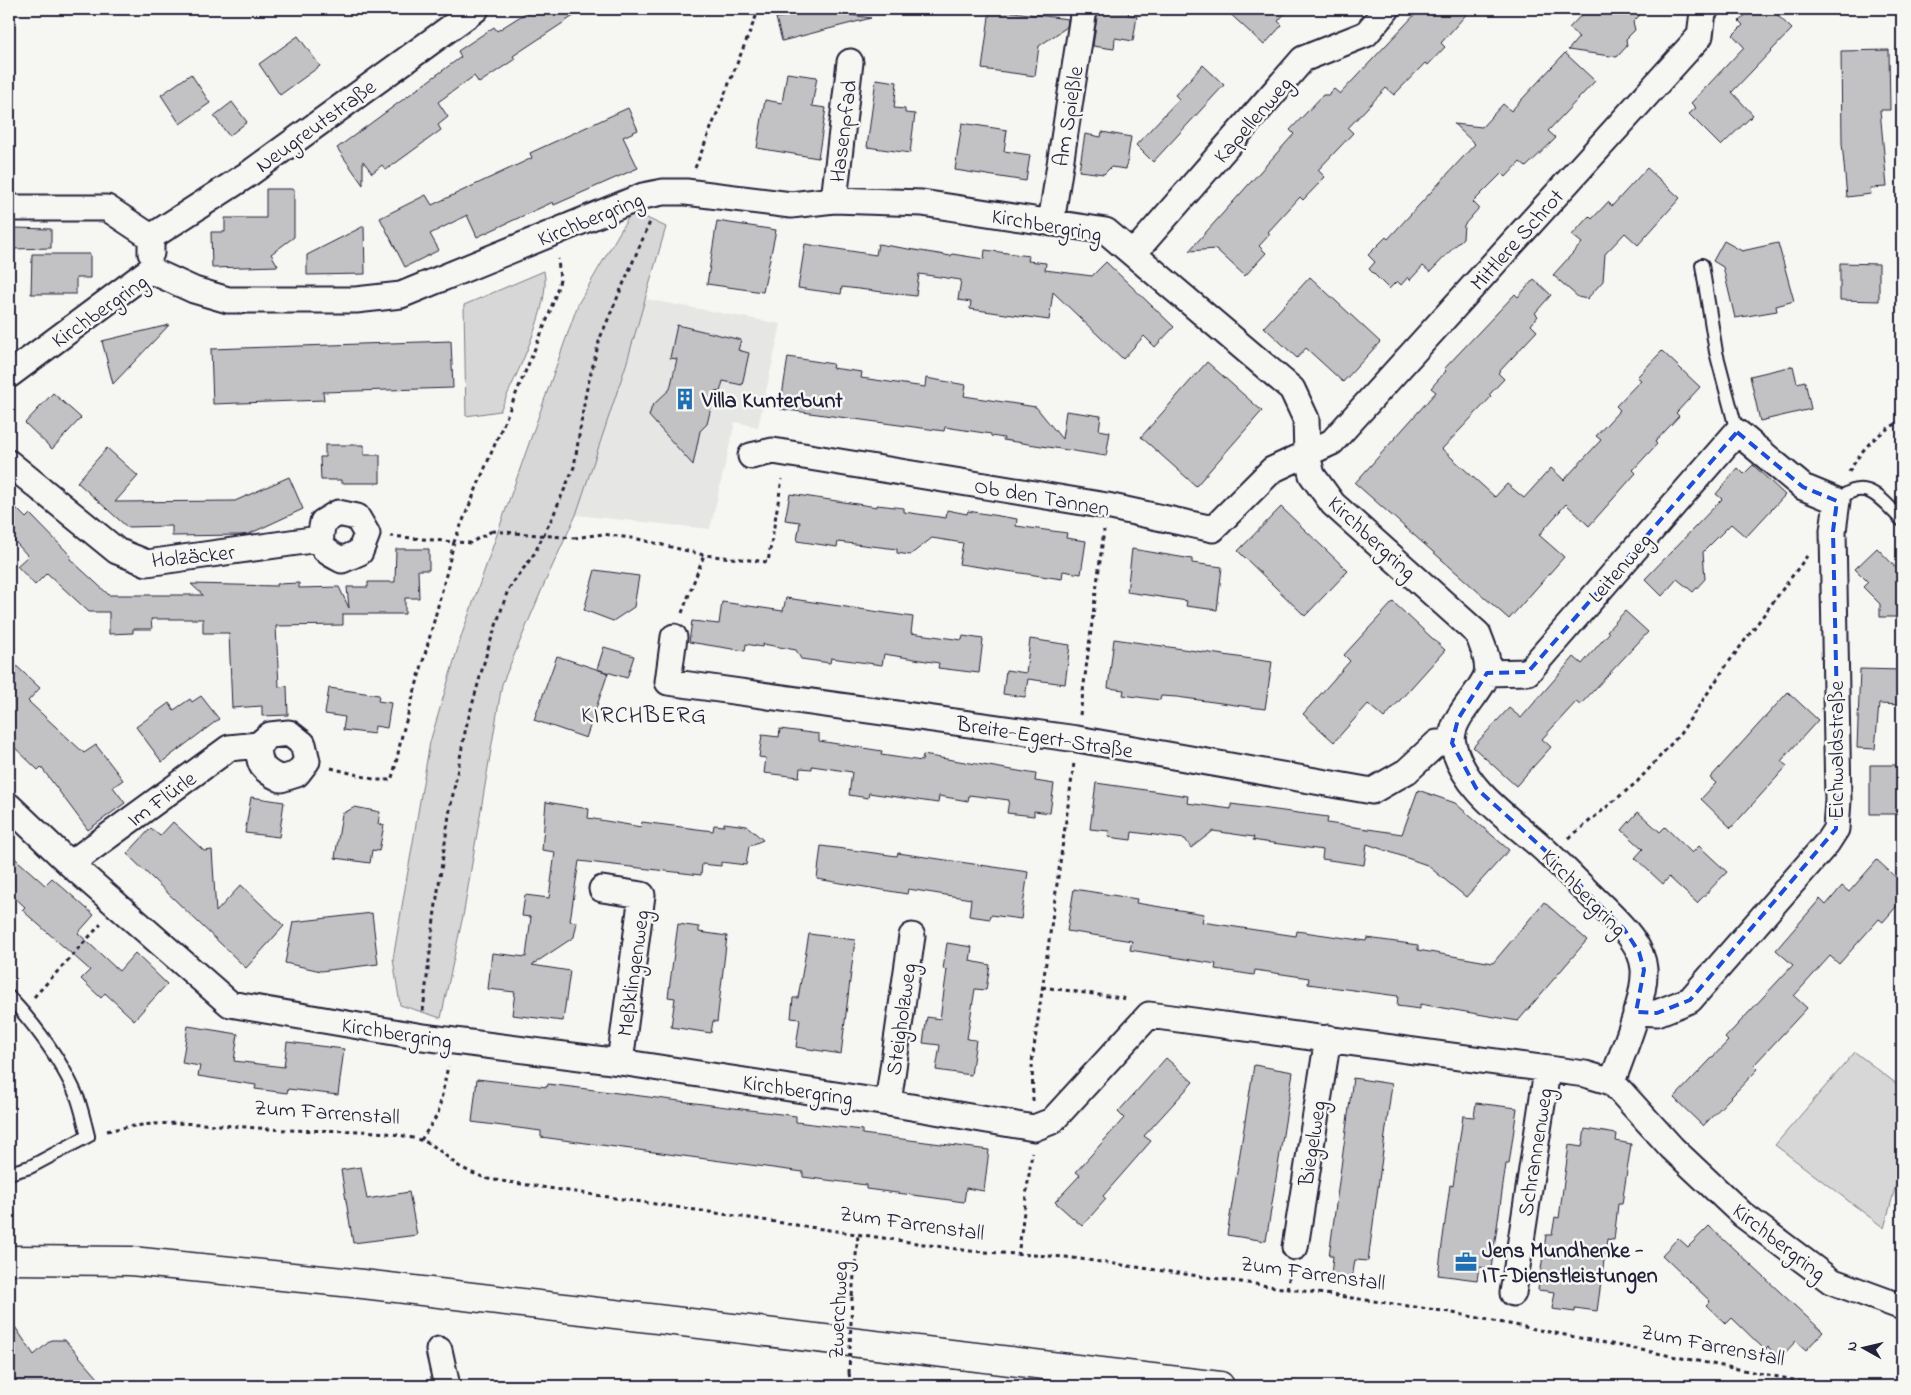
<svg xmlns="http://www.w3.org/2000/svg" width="1911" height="1395" font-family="'Indie Flower',sans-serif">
<rect width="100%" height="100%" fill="#f6f6f2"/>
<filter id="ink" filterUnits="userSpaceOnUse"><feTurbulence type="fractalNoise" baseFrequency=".02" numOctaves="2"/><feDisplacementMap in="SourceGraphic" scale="10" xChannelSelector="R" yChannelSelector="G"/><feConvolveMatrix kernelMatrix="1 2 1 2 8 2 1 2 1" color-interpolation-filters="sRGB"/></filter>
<g filter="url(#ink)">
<path fill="#e6e6e4" d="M645,299L781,324L758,427L735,422L710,529L576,515L626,365Z"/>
<path fill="#d7d7d7" stroke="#7c7c89" d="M632,211L666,227L626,365L576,515L545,582L502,684L464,911L441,1018L400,1005L393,959L430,742L462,634L578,304Z
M544,271C552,305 515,377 500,411L466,416L464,305Z
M1855,1052L1902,1088V1163L1884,1228L1775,1145Z"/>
<path fill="#c2c2c4" stroke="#22223b" d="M532,9H584L513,56L515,59L479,83L474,76L438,102L448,117L438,125L441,130L386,170L382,165L372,173L363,161V185L337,148L461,57L458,51L494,27L497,31Z
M785,9H824V11L871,18L782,41L776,18L787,16Z
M990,9L1068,19L1067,27L1039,46L1035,76L982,69Z
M1098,9H1130L1128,15L1137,16L1133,41L1115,38L1114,49L1093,46Z
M1225,9H1289L1278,21L1282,25L1264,45Z
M1420,9H1471L1441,43L1445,47L1428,65L1425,63L1394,95L1386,88L1348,128L1353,133L1318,170L1325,177L1303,200L1300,197L1268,232L1270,234L1259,246L1266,253L1245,276L1216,249L1189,251L1294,134L1290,130L1323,95H1328L1334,89L1340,94Z
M1587,9H1646L1633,22L1635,30L1626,39L1627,46L1617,57L1568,50L1579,37L1569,28Z
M1752,9H1771L1792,29L1732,92L1753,115L1721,146L1689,114L1696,108L1691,103L1744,47L1733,35L1743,25L1739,21Z
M298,36L320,66L280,95L259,64Z
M1889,50L1890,110H1880L1887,187L1870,188L1871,194L1847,197L1842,143L1841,51Z
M1565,53L1595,81L1548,131L1556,138L1526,167L1520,162L1506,177L1502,173L1473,202L1479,208L1464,225L1463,238L1430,272L1423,266L1410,280L1408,277L1401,285L1397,281L1389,289L1369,269L1375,262L1368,255L1386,237L1388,239L1475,144L1454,124L1482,127L1503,104L1511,111Z
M1203,65L1224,85L1153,162L1136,145L1179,99L1175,95Z
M787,73L817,77L812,106L826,108L818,158L757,148L765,100L782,103Z
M191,74L210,103L180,124L161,95Z
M876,79L897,82L894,108L905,109V113L915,114L910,153L867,147Z
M232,102L247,122L229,136L214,116Z
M628,108L638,130L623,137L638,168L554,205L553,202L477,237L467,215L430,234L439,250L405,267L380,218L426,195L432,205L532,158L530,153Z
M962,123L1007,130L1004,151L1030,155L1026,181L955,170Z
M1102,132L1131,137L1126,169L1111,167L1104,174L1079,171L1085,134L1101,137Z
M1647,168L1680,198L1638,245L1625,233L1605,254L1603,281L1587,299L1578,297L1553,275L1582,243L1572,235L1589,216L1592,219L1608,202L1612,206Z
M266,189H294V237L271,254L278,266L212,268L211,232H225V218H266Z
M717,221L776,230L763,292L707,284Z
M364,226L365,274L307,275V255Z
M13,228L51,229V248L13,249Z
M1724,241L1742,251L1778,243L1794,301L1776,306L1777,311L1735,318L1723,267L1713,261Z
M805,244L876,255L878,244L951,256L952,254L984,259L985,250L1029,256L1028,261L1046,263L1045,270L1092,276L1106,262L1174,327L1155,347L1144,336L1123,359L1053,292L1049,320L970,309L971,302L958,300L961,280L919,274L916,296L842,287L841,294L798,288Z
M32,254H90V278H76V294H31Z
M1840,263L1879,264V301L1840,300Z
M1310,277L1380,342L1343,382L1306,348L1297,358L1264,327Z
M1534,279L1551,295L1535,313L1538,316L1531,325L1537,331L1498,373L1504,379L1489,395L1491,397L1442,449L1495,497L1507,484L1524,498L1551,468L1564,480L1601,440L1596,436L1620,410L1616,406L1641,380L1637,377L1662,351L1700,387L1676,413L1679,416L1655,442L1657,444L1633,470L1636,473L1589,526L1566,504L1539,535L1564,557L1509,619L1355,483L1436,392L1431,388L1446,371L1444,369L1515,294L1518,297Z
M169,325L113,384L102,341Z
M677,325L741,340L738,350L749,353L742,385L723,381L720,392L715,391L707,424L700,431L693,465L649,416L652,406L670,389L677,359L670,358Z
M451,341L453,388L323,392L324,400L213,404L211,349Z
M788,357L833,364L832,368L862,372L861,378L925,387L926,378L966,385L964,396L1036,407L1062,439L1066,411L1101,416L1099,430L1110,432L1106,456L1003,440L1004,438L991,436V434L945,427L944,431L780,409Z
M1207,362L1262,411L1196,486L1141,437Z
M1793,366L1797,383L1805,381L1811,409L1760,421L1750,376Z
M53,393L81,418L52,449L25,423Z
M325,445H364V455H380V483H341V480H321L320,457H325Z
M107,448L138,476L115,502L235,501L289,477L303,509L249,534L241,535L172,536V526L127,527L77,482Z
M1753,465L1785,495L1746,537L1731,524L1703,552L1705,579L1693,592L1677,579L1662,596L1645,579L1722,499L1716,494L1738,468L1744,474Z
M790,494L877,507V505L904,508V512L946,518L947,510L967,514L968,511L1017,519L1016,526L1067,533L1066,538L1086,541L1081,574L1063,571L1062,579L959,564L963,543L932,538L910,555L897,553V549L838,542L837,547L797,541L800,522L785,520Z
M9,501L26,518L30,514L71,556L70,559L109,595H203L191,584L277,586V584L299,583V588L339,587L349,608L347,587H368V582H395L396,549H429V570H418L419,598H405V614H343V625L276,626L279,687L287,686L288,715L262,716V706L232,708L229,633H203V619H151L152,629H133V633L109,634V612H89L47,573L35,585L17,566L28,556L9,535Z
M1281,507L1348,571L1305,616L1238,551Z
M1877,548L1902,574V617H1880V604L1863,587L1868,582L1855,569Z
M1132,549L1192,559V563L1222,567L1217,610L1186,606L1187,601L1127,592Z
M595,570L639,576L634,607L613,621L584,610Z
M786,598L913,617L911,633L962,640L963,636L983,639L979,673L938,668L939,663L884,654L882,665L831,658L830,663L801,659L796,650L763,644L762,647L746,644L745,651L689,642L692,621L719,624L722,602L783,611Z
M1393,602L1445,650L1384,718L1368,704L1334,742L1303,714L1350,661L1344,655Z
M1625,611L1648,632L1580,705L1576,702L1542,739L1551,747L1516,786L1473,747L1509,708L1521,718L1574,657L1582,664L1609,633L1607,631Z
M1030,639L1070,645L1065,684L1028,679L1025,697L1003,694L1006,670L1026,673Z
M1114,639L1272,662L1265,709L1177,697L1161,696L1160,700L1123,695L1124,690L1108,688Z
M604,647L634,656L627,678L597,669Z
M557,656L608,673L586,738L534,720Z
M9,659L40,688L28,701L84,753L96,745L123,780L113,787L125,803L88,830L41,767L38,770L9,742Z
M1860,669L1902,670V705L1879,704L1875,749L1857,748Z
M329,688L379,695L378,701L391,703L387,728L375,726L374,734L343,730L345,717L325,714Z
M1788,692L1818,720L1781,761L1787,766L1731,828L1701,799L1716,783L1710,778Z
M201,696L219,719L162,762L136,727L169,703L174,710L190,699L192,702Z
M780,729L819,734V741L882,751L881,755L922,761L923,755L1036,774L1035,781L1054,784L1050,813L1034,811V816L1007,813L1009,800L969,795L968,801L939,796L938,803L869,793L868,798L849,795L852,772L812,766V769L800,768L799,777L764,773L766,758L759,757L762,735L779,737Z
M1870,765H1902V814H1870Z
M1096,783L1188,796L1187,803L1231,809V804L1328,817L1327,823L1402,834L1418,790L1455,803L1509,850L1466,897L1427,865L1367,844L1364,865L1322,859L1323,850L1258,841L1253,840L1254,837L1213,831L1191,848L1185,839L1132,832L1131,840L1108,837L1109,831L1090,829Z
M251,797L284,802L279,837L245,833Z
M546,802L589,809L588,818L641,827L642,822L713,831L714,825L724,826V823L747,826L763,840L749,846L746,865L721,862V866L702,864L701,875L579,861L570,921L577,922L574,937L532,965L570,971L563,1021L512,1015L515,992L488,989L492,953L526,957L531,917L522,916L525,895L549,898L555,852L542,850Z
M355,807L380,812L378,824L384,825L379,851L372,850L370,863L335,858L342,814Z
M1638,812L1660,832L1665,827L1692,853L1699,846L1727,872L1697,903L1669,877L1663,884L1635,858L1643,849L1622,830Z
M173,822L204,851L212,850L216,912L241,885L284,926L246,968L127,854L151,828L160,836Z
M821,846L897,856L898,853L1028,872L1021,919L991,915L990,919L969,916L971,899L908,889L907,894L817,879Z
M9,853L45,885L52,878L94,915L78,933L119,971L135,953L167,984L134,1020L105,993L101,998L81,979L90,970L22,910L25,907L9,892Z
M1877,860L1902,883V900L1883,922L1879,919L1839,964L1830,956L1794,996L1807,1008L1754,1065L1758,1069L1703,1126L1674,1098L1728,1041L1725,1038L1793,965L1776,950L1820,899L1826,905L1842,886L1849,892Z
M1074,889L1137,899L1136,903L1204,914L1202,922L1296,936L1297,931L1366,941L1367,938L1418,945V950L1493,963L1544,902L1587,940L1518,1021L1420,1004V1009L1397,1006L1398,996L1308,984L1309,978L1255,970L1254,975L1215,969L1216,964L1130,950L1132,941L1067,931Z
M372,913L378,964L321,971L285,963L293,922Z
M678,924L699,927V932L727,936L717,1022L713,1021L711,1033L671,1027L675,998L668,997Z
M809,934L855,940L841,1054L796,1047L800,1019L791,1018L793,998H798Z
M947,943L972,947L970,961L990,965L986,990L975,989L967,1039L976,1040L971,1075L936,1070L940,1045L923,1043L927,1017L940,1019L947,970L943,969Z
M188,1026L238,1034L234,1061L284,1067L287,1042L344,1049L338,1095L288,1089L287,1093L255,1089L256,1085L198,1076L200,1066L182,1063Z
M1166,1058L1193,1082L1144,1136L1151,1141L1103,1196L1106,1199L1082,1226L1055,1202L1080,1175L1076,1172L1124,1118L1118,1112Z
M1254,1065L1293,1072L1266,1241L1227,1235Z
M1353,1078L1392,1084L1368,1261L1355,1260L1352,1279L1331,1276L1333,1256H1329Z
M477,1079L547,1087L548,1084L796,1116V1122L862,1130V1134L989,1150L984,1191L966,1188L964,1202L928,1197L866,1189V1185L803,1177V1172L541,1137V1131L472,1122Z
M1476,1103L1517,1108L1509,1164H1506L1491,1269L1479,1267L1477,1280L1438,1275L1450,1185L1453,1186L1463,1116L1474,1117Z
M1585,1129L1617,1134L1616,1141L1631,1144L1622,1204H1618L1614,1240L1607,1239L1597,1311L1575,1308V1312L1552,1309L1555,1292L1538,1290L1546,1235H1552L1555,1217L1559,1218L1569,1145L1582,1147Z
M361,1167L367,1199L409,1192L417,1235L353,1243L341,1170Z
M1709,1226L1823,1332L1806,1350L1796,1341L1780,1358L1768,1347L1765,1350L1732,1318L1726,1324L1706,1305L1710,1301L1662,1255L1678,1238L1688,1247Z
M9,1318L34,1355L51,1340H65L105,1386H9Z"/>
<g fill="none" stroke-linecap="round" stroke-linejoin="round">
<g stroke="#22223b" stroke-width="16">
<path id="lane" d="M1702,265L1716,352L1737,432
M1837,501C1865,475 1881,499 1902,520
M9,997C36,1026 62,1061 78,1099C82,1111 85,1124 88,1136L30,1167L9,1173"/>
</g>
<g stroke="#22223b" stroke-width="29">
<path id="street" d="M834,200L850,62
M9,208H107L151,237V253
M1051,223L1084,9
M151,237L250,173L476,9
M1134,253L1303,59L1366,34L1387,9
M9,375L150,270L194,290L228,300H356L401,295L643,196L663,192H686L791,205L834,200L922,203L1106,231L1292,389L1306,419L1307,455L1312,475L1333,504L1478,634C1482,645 1490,661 1487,674C1481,694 1447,720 1453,744C1464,793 1516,822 1549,854C1567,871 1585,890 1603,907C1620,924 1642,944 1644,969C1646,998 1622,1054 1612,1082
M751,456L773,451L1107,506L1213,529L1272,470L1332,442L1700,36L1703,12L1706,9
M9,463L117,551L147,563L319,539
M338,513L357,517L367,534L360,552L342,560C320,549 318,546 323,522Z
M674,637L668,682L1077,739L1372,791L1407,771L1437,743H1452
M1487,673L1528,672L1737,432L1803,487L1837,501L1833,531L1838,800L1836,829L1827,843L1690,1000L1657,1013L1636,1012
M9,806L70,864L230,1004L423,1037L620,1062L888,1103L1034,1128L1052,1121L1149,1015L1585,1074L1612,1082L1672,1148L1743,1215L1831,1281L1902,1307
M70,864L229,748L258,745L270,735L289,733L303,744L307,761L297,774L281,779C262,770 259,766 258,745
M602,889L642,895L620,1062
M888,1103L912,936
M1295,1247L1328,1038
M1513,1293L1547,1071
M439,1350L447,1386"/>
</g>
<g stroke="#22223b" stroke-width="31">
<path id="secondary" d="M9,1260L131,1261L363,1284L1220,1386"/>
</g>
<path stroke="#22223b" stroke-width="3" stroke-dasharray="4 4" stroke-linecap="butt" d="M695,168L759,9
M1849,472C1862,448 1878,432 1902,421
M492,531L470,543L454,542L549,315L560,280L558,259
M574,538L603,534L638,539L704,555L768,562L782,479
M682,613L704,555
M1080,715L1104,530
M331,768L377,780H391C397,765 399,744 404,728C422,666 439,605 454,542L391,536
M1569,838L1637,782L1680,734L1726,666L1807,556
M1042,987L1129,999
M34,997L101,924
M423,1011L435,911L449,815L466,727L487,652L508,590L534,554L553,516L574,467L586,392L600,338L650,222
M1033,1101L1032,1062L1074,763
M107,1131C169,1116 226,1127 288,1130C332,1132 377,1127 420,1140C435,1144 445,1156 457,1165C466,1171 478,1175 488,1179L970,1251L1066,1257L1443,1311L1824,1386
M421,1140L438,1114L448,1066
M1018,1256L1032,1152
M1287,1289L1291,1270
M852,1296L858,1235
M849,1373L851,1386
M1889,1386L1902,1379"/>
<use href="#lane" stroke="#f6f6f2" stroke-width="12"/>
<use href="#street" stroke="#f6f6f2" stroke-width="25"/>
<use href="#secondary" stroke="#f6f6f2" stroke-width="28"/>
<path stroke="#22223b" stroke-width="3" stroke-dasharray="4 4" stroke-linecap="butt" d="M492,531L574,538
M849,1373L852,1296"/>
</g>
</g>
<path fill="none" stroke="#1d4ed8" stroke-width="4" stroke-dasharray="10 6" stroke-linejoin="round" d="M1737,432L1803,487L1837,501L1833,531L1838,752L1836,829L1690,1000L1657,1013L1636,1012L1644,970L1639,952L1624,929L1548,853L1476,788L1452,743L1458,719L1487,673L1528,672Z"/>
<defs>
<g id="building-bare" transform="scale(1.725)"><path d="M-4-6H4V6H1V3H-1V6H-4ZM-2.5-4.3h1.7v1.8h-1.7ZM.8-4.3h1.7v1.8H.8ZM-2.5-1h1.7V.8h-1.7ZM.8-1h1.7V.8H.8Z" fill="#1f6fb2" stroke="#f6f6f2" stroke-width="2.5" paint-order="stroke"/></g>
<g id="office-bare" transform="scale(1.725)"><path d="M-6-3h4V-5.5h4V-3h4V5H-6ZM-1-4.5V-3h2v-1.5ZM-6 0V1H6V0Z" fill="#1f6fb2" stroke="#f6f6f2" stroke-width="2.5" paint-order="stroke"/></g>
</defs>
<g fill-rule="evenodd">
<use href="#building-bare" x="685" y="399"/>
<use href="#office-bare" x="1466" y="1262"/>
</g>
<g text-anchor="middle" stroke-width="5" stroke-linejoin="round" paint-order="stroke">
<g font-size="22" fill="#22223b" stroke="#f6f6f2">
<text transform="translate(1067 116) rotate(-81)" y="8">Am Spießle</text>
<text transform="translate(1252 119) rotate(-49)" y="8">Kapellenweg</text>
<text transform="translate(315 125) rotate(-36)" y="8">Neugreutstraße</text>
<text transform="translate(842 131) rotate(-83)" y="8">Hasenpfad</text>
<text transform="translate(590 218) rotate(-22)" y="8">Kirchbergring</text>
<text transform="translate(1047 224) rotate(10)" y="8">Kirchbergring</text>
<text transform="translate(1516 239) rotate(-48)" y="8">Mittlere Schrot</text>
<text transform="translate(99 310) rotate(-35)" y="8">Kirchbergring</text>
<text transform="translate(1042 496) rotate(10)" y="8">Ob den Tannen</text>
<text transform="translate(1373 537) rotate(43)" y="8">Kirchbergring</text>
<text transform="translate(193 555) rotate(-6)" y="8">Holzäcker</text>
<text transform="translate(1619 567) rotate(-49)" y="8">Leitenweg</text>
<text transform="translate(1045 736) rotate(9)" y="8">Breite-Egert-Straße</text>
<text transform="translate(1835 750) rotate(-90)" y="8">Eichwaldstraße</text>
<text transform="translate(161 798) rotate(-36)" y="8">Im Flürle</text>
<text transform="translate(1585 892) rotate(46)" y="8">Kirchbergring</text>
<text transform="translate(632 973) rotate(-82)" y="8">Meßklingenweg</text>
<text transform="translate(900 1019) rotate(-82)" y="8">Steigholzweg</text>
<text transform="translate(397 1032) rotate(9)" y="8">Kirchbergring</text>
<text transform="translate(798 1089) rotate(9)" y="8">Kirchbergring</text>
<text transform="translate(327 1111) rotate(4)" y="8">Zum Farrenstall</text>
<text transform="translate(1311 1143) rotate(-81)" y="8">Biegelweg</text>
<text transform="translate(1534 1152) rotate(-81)" y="8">Schrannenweg</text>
<text transform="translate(912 1222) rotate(8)" y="8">Zum Farrenstall</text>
<text transform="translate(1780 1241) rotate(38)" y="8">Kirchbergring</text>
<text transform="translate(1313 1272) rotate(8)" y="8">Zum Farrenstall</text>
<text transform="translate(837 1310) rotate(-87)" y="8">Zwerchweg</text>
<text transform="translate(1713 1344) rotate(11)" y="8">Zum Farrenstall</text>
</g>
<g font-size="22" font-weight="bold" fill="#22223b" stroke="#f6f6f2" text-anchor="start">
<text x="702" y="407">Villa Kunterbunt</text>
<text x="1482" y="1257">Jens Mundhenke -<tspan x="1482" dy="25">IT-Dienstleistungen</tspan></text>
</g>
<g font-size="24" letter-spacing="1" fill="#22223b" stroke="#f6f6f2">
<text x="644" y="722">KIRCHBERG</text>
</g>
</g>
<rect width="1911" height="1395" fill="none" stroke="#f6f6f2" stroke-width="30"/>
<rect x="15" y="15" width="1881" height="1365" fill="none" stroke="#22223b" stroke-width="2" filter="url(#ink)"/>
<g transform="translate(1864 1348) rotate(278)" stroke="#f6f6f2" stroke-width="4" paint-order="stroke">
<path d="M0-4L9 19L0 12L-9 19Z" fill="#22223b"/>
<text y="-8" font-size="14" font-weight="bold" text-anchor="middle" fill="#22223b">N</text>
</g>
</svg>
